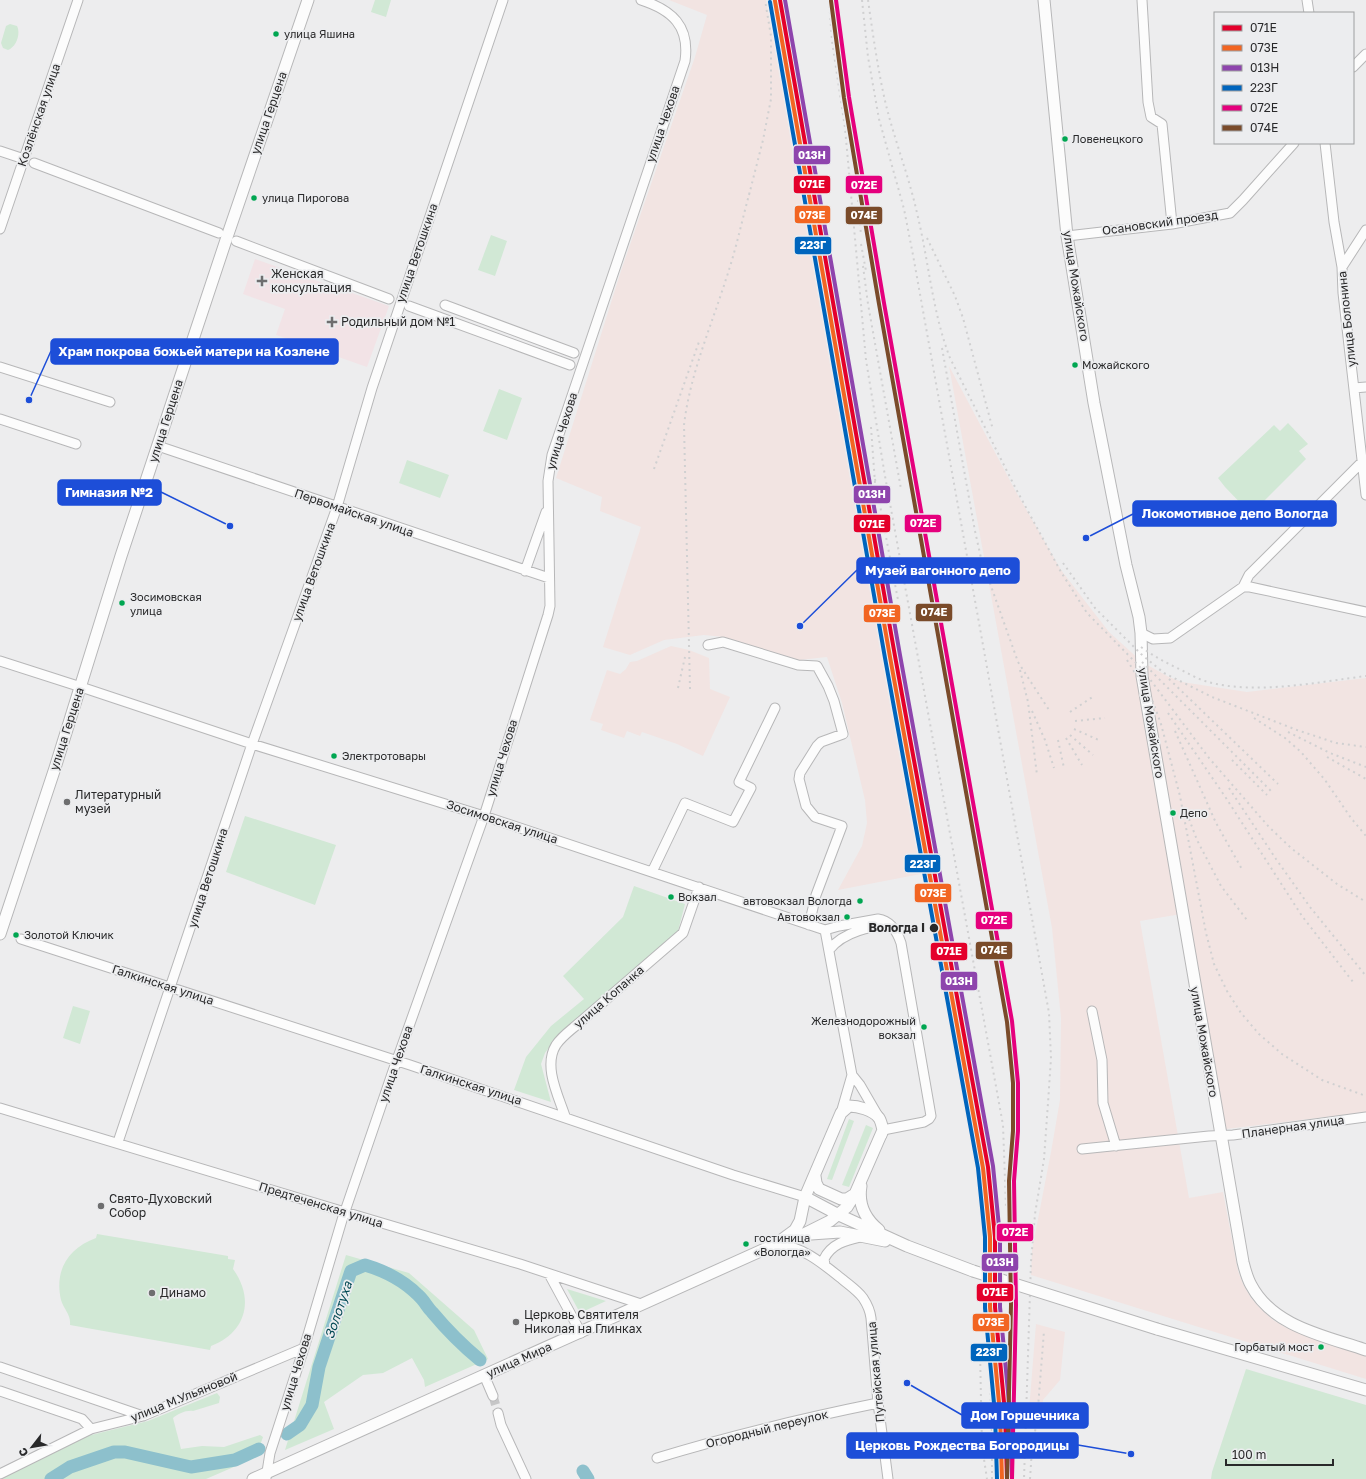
<svg xmlns="http://www.w3.org/2000/svg" width="1366" height="1479" font-family="'Golos Text',sans-serif">
<rect width="100%" height="100%" fill="#ededee"/>
<path fill="#f2e4e2" d="M669,0H766L828,319L885,655L889,654L931,872L838,890L862,846L867,823L865,800L842,703L827,657L799,660L724,637L704,635L664,640L630,655L603,647L641,527L600,511L602,497L556,478L621,271L695,57L707,15Z
M949,366L1015,490L1061,570L1109,632L1142,662L1169,677L1182,682L1247,692L1366,678V1112L1226,1129L1187,913L1140,921L1189,1198L1223,1192L1238,1271L1243,1284L1251,1298L1261,1309L1273,1320L1285,1327L1366,1356V1379L1031,1275L1032,1250L1051,1152L1060,1100L1061,1018L1052,928Z
M671,646L689,650L709,658L710,689L730,697L703,756L677,744L642,732L640,736L627,731L624,738L601,730L603,724L590,720L607,670L620,674L626,669L630,662L637,661Z
M1036,1324L1065,1332L1060,1380L1043,1400L1040,1426L1028,1423Z"/>
<path fill="#f2e3e6" d="M255,259L389,306L367,367L276,335L285,309L243,294Z"/>
<path fill="#d1e8d5" d="M375,0H391L386,17L371,12Z
M10,24L17,26C21,34 16,47 8,50L3,48L1,43L6,26Z
M491,235L507,241L495,276L478,270Z
M499,389L522,398L507,440L483,431Z
M1288,423L1308,444L1299,451L1306,459L1251,514L1225,487L1218,478L1274,425L1280,431Z
M407,460L449,475L440,498L399,483Z
M245,816L336,845L315,905L226,872Z
M634,886L685,904L678,931L558,1035L545,1053L541,1064L551,1102L514,1090L526,1057L551,1026L584,999L563,976L623,917Z
M73,1006L90,1011L80,1044L63,1038Z
M849,1119L854,1121L832,1180L827,1179Z
M866,1125L873,1128L849,1187L842,1185Z
M97,1234L228,1256V1259L235,1260L233,1269C255,1299 246,1333 211,1346L210,1350L70,1325C71,1314 64,1310 61,1300C54,1269 69,1248 96,1238Z
M346,1255L409,1273L474,1330L488,1359L425,1387L424,1380L412,1358L383,1373L363,1375L324,1402L334,1429L285,1450Z
M567,1289L606,1301L580,1313Z
M1246,1369L1366,1405V1479H1211L1212,1472Z
M217,1393L220,1397L219,1403L193,1411C186,1410 178,1414 173,1418L181,1449L202,1446L224,1447L260,1435L263,1437L257,1454L243,1463L206,1479H0L87,1436L148,1421Z"/>
<g fill="none" stroke-linecap="round" stroke-linejoin="round">
<path stroke="#8dc0cc" stroke-width="13" d="M287,1434L300,1425L312,1405L319,1367L351,1271L365,1265C385,1271 403,1280 418,1295C424,1300 427,1307 432,1312C447,1330 463,1346 480,1360
M583,1471L588,1479
M51,1479L70,1467L114,1452H125L191,1467L235,1460L259,1449"/>
<path stroke="#c6c6c7" stroke-width="9" stroke-dasharray="9 4.5" stroke-linecap="butt" d="M493,1396L498,1413"/>
<g stroke="#b7b7b8" stroke-width="11">
<path id="minor" d="M1142,0L1148,102L1151,117L1162,124L1172,224
M1307,0L1309,13
M1353,67L1366,54
M1325,143L1334,222L1342,267L1343,293L1366,495
M0,151L24,159
M34,163L219,233
M0,229L78,0
M1067,236L1172,224L1230,213L1243,200L1294,143
M236,241L389,299
M1342,267L1366,230
M445,305L574,353
M409,306L570,365
M0,367L110,402
M1354,388L1366,387
M0,419L76,444
M158,446L549,578
M525,571L546,512
M1243,587L1249,575L1362,462
M1141,633L1153,639L1170,638L1243,587H1250L1366,612
M708,645L723,642L798,665L817,666L828,686L834,701L843,734L821,742L817,746L800,773L799,779L806,806L815,817L842,826L816,895L809,925
M0,661L81,687L252,744L484,816L825,930
M652,872L685,803L733,822L751,788L739,782L775,708
M825,930L839,926L878,919C891,921 897,931 901,943L931,1116L929,1119L924,1122L883,1130L882,1135
M825,930L852,1075L841,1113
M21,939L410,1065L733,1175L805,1197
M829,950C842,933 873,923 894,928
M1092,1011L1102,1060L1103,1103L1116,1146
M852,1075L860,1085L878,1116
M0,1108L338,1210L520,1264L641,1304
M565,1116C558,1095 543,1066 556,1045C562,1036 571,1030 579,1023L683,933L699,887
M118,1142L252,744L337,507L372,388L503,0
M1082,1149L1209,1136L1233,1135L1366,1117
M776,1244C802,1246 822,1263 842,1279C849,1285 857,1290 863,1298C867,1304 870,1310 871,1318L878,1403L888,1479
M825,1265L824,1259C831,1244 846,1240 860,1237
M549,1274L581,1333
M0,1367L143,1416
M484,1375L493,1396
M0,1391L82,1419L91,1429
M498,1413L501,1425L526,1479
M657,1458C729,1436 804,1418 878,1403
M0,1474L91,1429L143,1416L304,1348
M266,1478L270,1453L304,1348L342,1220L393,1071L484,816L548,615L550,606L548,481L552,455L685,61C690,26 672,10 641,0"/>
</g>
<g stroke="#b7b7b8" stroke-width="13">
<path id="major" d="M1044,0L1067,236L1094,403L1126,565L1139,617L1141,633L1142,676L1243,1262C1245,1270 1247,1278 1251,1285C1273,1327 1325,1336 1366,1350
M0,934L55,768L121,556L227,237L308,0
M815,1176L816,1183L819,1189L841,1199H847L855,1194
M861,1186C858,1204 864,1218 879,1230
M805,1197L839,1215L907,1246L973,1271
M811,1234L840,1232L885,1241
M1157,1329L1366,1390
M253,1479L776,1244L795,1230L800,1221L805,1197L841,1113L849,1106C858,1106 873,1110 879,1118C881,1121 882,1126 883,1130L855,1194L847,1207L830,1221L802,1235"/>
</g>
<use href="#minor" stroke="#fcfcfc" stroke-width="9"/>
<use href="#major" stroke="#fcfcfc" stroke-width="11"/>
<path stroke="#d0d0d1" stroke-width="2" stroke-dasharray="2 4" stroke-linecap="butt" d="M773,0L858,471
M829,0L832,41L845,128L866,360L885,476L1003,1125L1006,1207
M862,0L868,57L879,119L904,209L913,255L1049,1013L1051,1058L1048,1103L1044,1159L1035,1214L1031,1262L1024,1479
M868,0C873,35 878,71 886,105C895,141 909,177 917,213C929,262 932,311 950,358L1016,489L1061,572L1087,613L1143,670L1209,758L1269,827L1291,848L1337,884L1366,902
M749,195L763,140L771,99V36L765,0
M858,200L861,235
M927,238L955,296L963,318L993,430
M861,244L866,271
M863,266L868,304L901,489
M831,289L849,363
M942,348L975,531L981,558L1018,662L1049,710
M871,427L875,483
M654,469L700,339
M875,479L898,600
M1063,563L1095,608L1141,654L1164,673L1212,697L1297,730L1336,743L1366,747
M887,588L889,620
M1141,647C1152,655 1163,661 1175,667C1186,672 1197,679 1208,682C1256,695 1318,682 1366,676
M1127,660L1153,702L1161,724L1180,796L1206,933L1214,964L1227,991L1241,1013L1259,1034L1282,1054L1322,1080L1366,1096
M1142,662L1271,791
M1020,670L1028,702L1037,775
M1169,679L1278,784
M678,688L685,657
M690,689L684,425C690,374 711,327 726,279C736,250 742,220 750,191
M1032,711L1045,740L1054,768
M1070,712L1094,696
M1168,713L1226,798L1302,916L1353,982
M1254,718L1285,738L1301,752L1325,780L1351,818L1366,836
M1075,721L1105,718
M1074,729L1101,741
M1175,731L1216,823L1243,871
M1288,732L1330,753L1366,767
M1070,735L1093,755
M1066,738L1082,765
M1058,740L1064,768
M1327,757L1366,779
M1232,760L1267,795
M1229,788L1276,859L1310,907L1366,976
M1189,819L1197,840L1221,886L1247,920
M970,1100C980,1157 990,1214 995,1272
M1008,1285L1014,1181
M987,1291L992,1436V1479
M980,1352L982,1446L987,1479
M995,1371L996,1353
M1007,1459L1015,1352
M1007,1472V1479
M1030,1479L1032,1449L1037,1420L1044,1331"/>
<g stroke="#b7b7b8" stroke-width="13" stroke-linecap="butt">
<path id="major-bridge" d="M973,1271L1157,1329"/>
</g>
<use href="#major-bridge" stroke="#fcfcfc" stroke-width="11"/>
<g stroke="#ecedef" stroke-width="7">
<path id="rail-1" d="M780,0L895,656L988,1167L995,1237V1307L1005,1413L1007,1479"/>
</g>
<g stroke="#ecedef" stroke-width="7">
<path id="rail-2" d="M775,1L890,657L983,1168L990,1237V1307L1000,1413L1002,1479"/>
</g>
<g stroke="#ecedef" stroke-width="7">
<path id="rail-3" d="M785,0L900,655L993,1166L1000,1237V1307L1010,1413L1012,1479"/>
</g>
<g stroke="#ecedef" stroke-width="7">
<path id="rail-4" d="M770,2L885,658L978,1168L985,1237V1308L995,1414L997,1479"/>
</g>
<g stroke="#ecedef" stroke-width="7">
<path id="rail-5" d="M836,0L849,97L884,303L1012,1021L1018,1083V1131L1014,1181L1016,1305L1012,1479"/>
</g>
<g stroke="#ecedef" stroke-width="7">
<path id="rail-6" d="M831,1L844,98L879,304L1007,1022L1013,1083V1131L1009,1181L1011,1305L1007,1479"/>
</g>
<use href="#rail-1" stroke="#e4002b" stroke-width="4"/>
<use href="#rail-2" stroke="#f26522" stroke-width="4"/>
<use href="#rail-3" stroke="#8e44ad" stroke-width="4"/>
<use href="#rail-4" stroke="#0065bd" stroke-width="4"/>
<use href="#rail-5" stroke="#e5007d" stroke-width="4"/>
<use href="#rail-6" stroke="#7a4b2a" stroke-width="4"/>
</g>
<g fill="#00a651" stroke="#ecedef" stroke-width="1.5">
<circle cx="276" cy="34" r="3.5"/>
<circle cx="1065" cy="139" r="3.5"/>
<circle cx="254" cy="198" r="3.5"/>
<circle cx="1075" cy="365" r="3.5"/>
<circle cx="122" cy="603" r="3.5"/>
<circle cx="334" cy="756" r="3.5"/>
<circle cx="1173" cy="813" r="3.5"/>
<circle cx="671" cy="897" r="3.5"/>
<circle cx="860" cy="901" r="3.5"/>
<circle cx="847" cy="917" r="3.5"/>
<circle cx="16" cy="935" r="3.5"/>
<circle cx="924" cy="1027" r="3.5"/>
<circle cx="746" cy="1244" r="3.5"/>
<circle cx="1321" cy="1347" r="3.5"/>
</g>
<g fill="#6e6e6f" stroke="#ecedef" stroke-width="1.5">
<path d="M260 275h4v4h4v4h-4v4h-4v-4h-4v-4h4z"/>
<path d="M330 316h4v4h4v4h-4v4h-4v-4h-4v-4h4z"/>
<circle cx="67" cy="802" r="4"/>
<circle cx="101" cy="1206" r="4"/>
<circle cx="152" cy="1293" r="4"/>
<circle cx="516" cy="1322" r="4"/>
</g>
<circle fill="#29292a" stroke="#ecedef" stroke-width="1.5" cx="934" cy="928" r="5"/>
<g text-anchor="middle" stroke-width="3.5" stroke-linejoin="round" paint-order="stroke">
<g font-size="11" fill="#29292a" stroke="#ecedef" text-anchor="start">
<text x="284" y="38">улица Яшина</text>
<text x="1072" y="143">Ловенецкого</text>
<text x="262" y="202">улица Пирогова</text>
<text x="1082" y="369">Можайского</text>
<text x="130" y="601">Зосимовская<tspan x="130" dy="14">улица</tspan></text>
<text x="342" y="760">Электротовары</text>
<text x="1180" y="817">Депо</text>
<text x="678" y="901">Вокзал</text>
<text x="852" y="905" text-anchor="end">автовокзал Вологда</text>
<text x="840" y="921" text-anchor="end">Автовокзал</text>
<text x="24" y="939">Золотой Ключик</text>
<text x="916" y="1025" text-anchor="end">Железнодорожный<tspan x="916" dy="14">вокзал</tspan></text>
<text x="754" y="1242">гостиница<tspan x="754" dy="14">«Вологда»</tspan></text>
<text x="1314" y="1351" text-anchor="end">Горбатый мост</text>
</g>
<g font-size="12" fill="#29292a" stroke="#ecedef">
<text transform="translate(269 113) rotate(-71)" y="4">улица Герцена</text>
<text transform="translate(39 115) rotate(-71)" y="4">Козлёнская улица</text>
<text transform="translate(663 124) rotate(-71)" y="4">улица Чехова</text>
<text transform="translate(1160 223) rotate(-8)" y="4">Осановский проезд</text>
<text transform="translate(417 253) rotate(-71)" y="4">улица Ветошкина</text>
<text transform="translate(1076 286) rotate(81)" y="4">улица Можайского</text>
<text transform="translate(1347 319) rotate(-96)" y="4">улица Болонина</text>
<text transform="translate(166 421) rotate(-72)" y="4">улица Герцена</text>
<text transform="translate(562 431) rotate(-73)" y="4">улица Чехова</text>
<text transform="translate(354 513) rotate(19)" y="4">Первомайская улица</text>
<text transform="translate(314 572) rotate(-70)" y="4">улица Ветошкина</text>
<text transform="translate(1151 723) rotate(81)" y="4">улица Можайского</text>
<text transform="translate(67 729) rotate(-72)" y="4">улица Герцена</text>
<text transform="translate(502 758) rotate(-73)" y="4">улица Чехова</text>
<text transform="translate(502 822) rotate(18)" y="4">Зосимовская улица</text>
<text transform="translate(208 878) rotate(-72)" y="4">улица Ветошкина</text>
<text transform="translate(163 985) rotate(18)" y="4">Галкинская улица</text>
<text transform="translate(609 997) rotate(-41)" y="4">улица Копанка</text>
<text transform="translate(1204 1042) rotate(80)" y="4">улица Можайского</text>
<text transform="translate(396 1064) rotate(-71)" y="4">улица Чехова</text>
<text transform="translate(471 1085) rotate(18)" y="4">Галкинская улица</text>
<text transform="translate(1293 1127) rotate(-8)" y="4">Планерная улица</text>
<text transform="translate(321 1205) rotate(17)" y="4">Предтеченская улица</text>
<text transform="translate(519 1360) rotate(-24)" y="4">улица Мира</text>
<text transform="translate(296 1372) rotate(-73)" y="4">улица Чехова</text>
<text transform="translate(876 1372) rotate(-95)" y="4">Путейская улица</text>
<text transform="translate(184 1397) rotate(-22)" y="4">улица М.Ульяновой</text>
<text transform="translate(767 1429) rotate(-14)" y="4">Огородный переулок</text>
</g>
<g font-size="12" fill="#29292a" stroke="#ecedef" text-anchor="start">
<text x="271" y="278">Женская<tspan x="271" dy="14">консультация</tspan></text>
<text x="341" y="326">Родильный дом №1</text>
<text x="75" y="799">Литературный<tspan x="75" dy="14">музей</tspan></text>
<text x="109" y="1203">Свято-Духовский<tspan x="109" dy="14">Собор</tspan></text>
<text x="160" y="1297">Динамо</text>
<text x="524" y="1319">Церковь Святителя<tspan x="524" dy="14">Николая на Глинках</tspan></text>
</g>
<g font-size="12" font-weight="bold" fill="#29292a" stroke="#ecedef" text-anchor="end">
<text x="925" y="932">Вологда I</text>
</g>
<g font-size="13" font-style="italic" fill="#024854" stroke="#ecedef">
<text transform="translate(338 1310) rotate(-71)" y="5">Золотуха</text>
</g>
</g>
<path fill="none" stroke="#1d4ed8" stroke-width="1.5" d="M29 400L51 351M230 526L161 492M1086 538L1133 514M800 626L857 570M907 1383L962 1415M1131 1454L1078 1445"/>
<g fill="#1d4ed8" stroke="#ecedef" stroke-width="1.5">
<circle cx="29" cy="400" r="4"/>
<circle cx="230" cy="526" r="4"/>
<circle cx="1086" cy="538" r="4"/>
<circle cx="800" cy="626" r="4"/>
<circle cx="907" cy="1383" r="4"/>
<circle cx="1131" cy="1454" r="4"/>
</g>
<g fill="#1d4ed8" stroke="#1d4ed8" stroke-width="1.5">
<rect x="51" y="339" width="287" height="25" rx="4"/>
<rect x="58" y="480" width="103" height="25" rx="4"/>
<rect x="1133" y="501" width="203" height="25" rx="4"/>
<rect x="857" y="558" width="162" height="25" rx="4"/>
<rect x="962" y="1403" width="126" height="25" rx="4"/>
<rect x="847" y="1433" width="231" height="25" rx="4"/>
</g>
<g font-size="13" text-anchor="middle" font-weight="bold" fill="#fff">
<text x="194" y="356">Храм покрова божьей матери на Козлене</text>
<text x="109" y="497">Гимназия №2</text>
<text x="1235" y="518">Локомотивное депо Вологда</text>
<text x="938" y="575">Музей вагонного депо</text>
<text x="1025" y="1420">Дом Горшечника</text>
<text x="962" y="1450">Церковь Рождества Богородицы</text>
</g>
<g stroke="#ecedef" stroke-width="1.5">
<rect x="793" y="145" width="38" height="20" rx="4" fill="#8e44ad"/>
<rect x="793" y="175" width="38" height="19" rx="4" fill="#e4002b"/>
<rect x="845" y="175" width="38" height="19" rx="4" fill="#e5007d"/>
<rect x="794" y="205" width="37" height="19" rx="4" fill="#f26522"/>
<rect x="845" y="206" width="38" height="19" rx="4" fill="#7a4b2a"/>
<rect x="794" y="236" width="38" height="19" rx="4" fill="#0065bd"/>
<rect x="853" y="485" width="38" height="19" rx="4" fill="#8e44ad"/>
<rect x="904" y="514" width="38" height="19" rx="4" fill="#e5007d"/>
<rect x="853" y="514" width="38" height="19" rx="4" fill="#e4002b"/>
<rect x="915" y="603" width="38" height="19" rx="4" fill="#7a4b2a"/>
<rect x="863" y="604" width="38" height="19" rx="4" fill="#f26522"/>
<rect x="904" y="854" width="37" height="19" rx="4" fill="#0065bd"/>
<rect x="914" y="883" width="38" height="20" rx="4" fill="#f26522"/>
<rect x="975" y="911" width="38" height="19" rx="4" fill="#e5007d"/>
<rect x="975" y="941" width="38" height="19" rx="4" fill="#7a4b2a"/>
<rect x="930" y="942" width="38" height="19" rx="4" fill="#e4002b"/>
<rect x="940" y="971" width="38" height="20" rx="4" fill="#8e44ad"/>
<rect x="996" y="1223" width="38" height="19" rx="4" fill="#e5007d"/>
<rect x="981" y="1253" width="38" height="19" rx="4" fill="#8e44ad"/>
<rect x="976" y="1283" width="38" height="19" rx="4" fill="#e4002b"/>
<rect x="972" y="1313" width="38" height="19" rx="4" fill="#f26522"/>
<rect x="970" y="1343" width="38" height="19" rx="4" fill="#0065bd"/>
</g>
<g font-size="11" text-anchor="middle" font-weight="bold" fill="#fff">
<text x="812" y="159">013Н</text>
<text x="812" y="188">071Е</text>
<text x="864" y="189">072Е</text>
<text x="812" y="219">073Е</text>
<text x="864" y="219">074Е</text>
<text x="813" y="249">223Г</text>
<text x="872" y="498">013Н</text>
<text x="923" y="527">072Е</text>
<text x="872" y="528">071Е</text>
<text x="934" y="616">074Е</text>
<text x="882" y="617">073Е</text>
<text x="923" y="868">223Г</text>
<text x="933" y="897">073Е</text>
<text x="994" y="924">072Е</text>
<text x="994" y="954">074Е</text>
<text x="949" y="955">071Е</text>
<text x="959" y="985">013Н</text>
<text x="1015" y="1236">072Е</text>
<text x="1000" y="1266">013Н</text>
<text x="995" y="1296">071Е</text>
<text x="991" y="1326">073Е</text>
<text x="989" y="1356">223Г</text>
</g>
<rect x="1214" y="12" width="140" height="132" fill="#ecedef" stroke="#9e9fa0"/>
<rect x="1222" y="25" width="20" height="6" fill="#e4002b" stroke="#9e9fa0"/>
<text x="1250" y="32" font-size="12" fill="#29292a">071Е</text>
<rect x="1222" y="45" width="20" height="6" fill="#f26522" stroke="#9e9fa0"/>
<text x="1250" y="52" font-size="12" fill="#29292a">073Е</text>
<rect x="1222" y="65" width="20" height="6" fill="#8e44ad" stroke="#9e9fa0"/>
<text x="1250" y="72" font-size="12" fill="#29292a">013Н</text>
<rect x="1222" y="85" width="20" height="6" fill="#0065bd" stroke="#9e9fa0"/>
<text x="1250" y="92" font-size="12" fill="#29292a">223Г</text>
<rect x="1222" y="105" width="20" height="6" fill="#e5007d" stroke="#9e9fa0"/>
<text x="1250" y="112" font-size="12" fill="#29292a">072Е</text>
<rect x="1222" y="125" width="20" height="6" fill="#7a4b2a" stroke="#9e9fa0"/>
<text x="1250" y="132" font-size="12" fill="#29292a">074Е</text>
<g transform="translate(32 1447) rotate(239)" stroke="#ecedef" stroke-width="3" paint-order="stroke">
<path d="M0-3L7 15L0 10L-7 15Z" fill="#29292a"/>
<text y="-6" font-size="11" font-weight="bold" text-anchor="middle" fill="#29292a">С</text>
</g>
<path d="M1226 1459v6h107v-6" fill="none" stroke="#29292a" stroke-width="2"/>
<text x="1232" y="1459" font-size="12" fill="#29292a" stroke="#ecedef" stroke-width="3" paint-order="stroke">100 m</text>
</svg>
